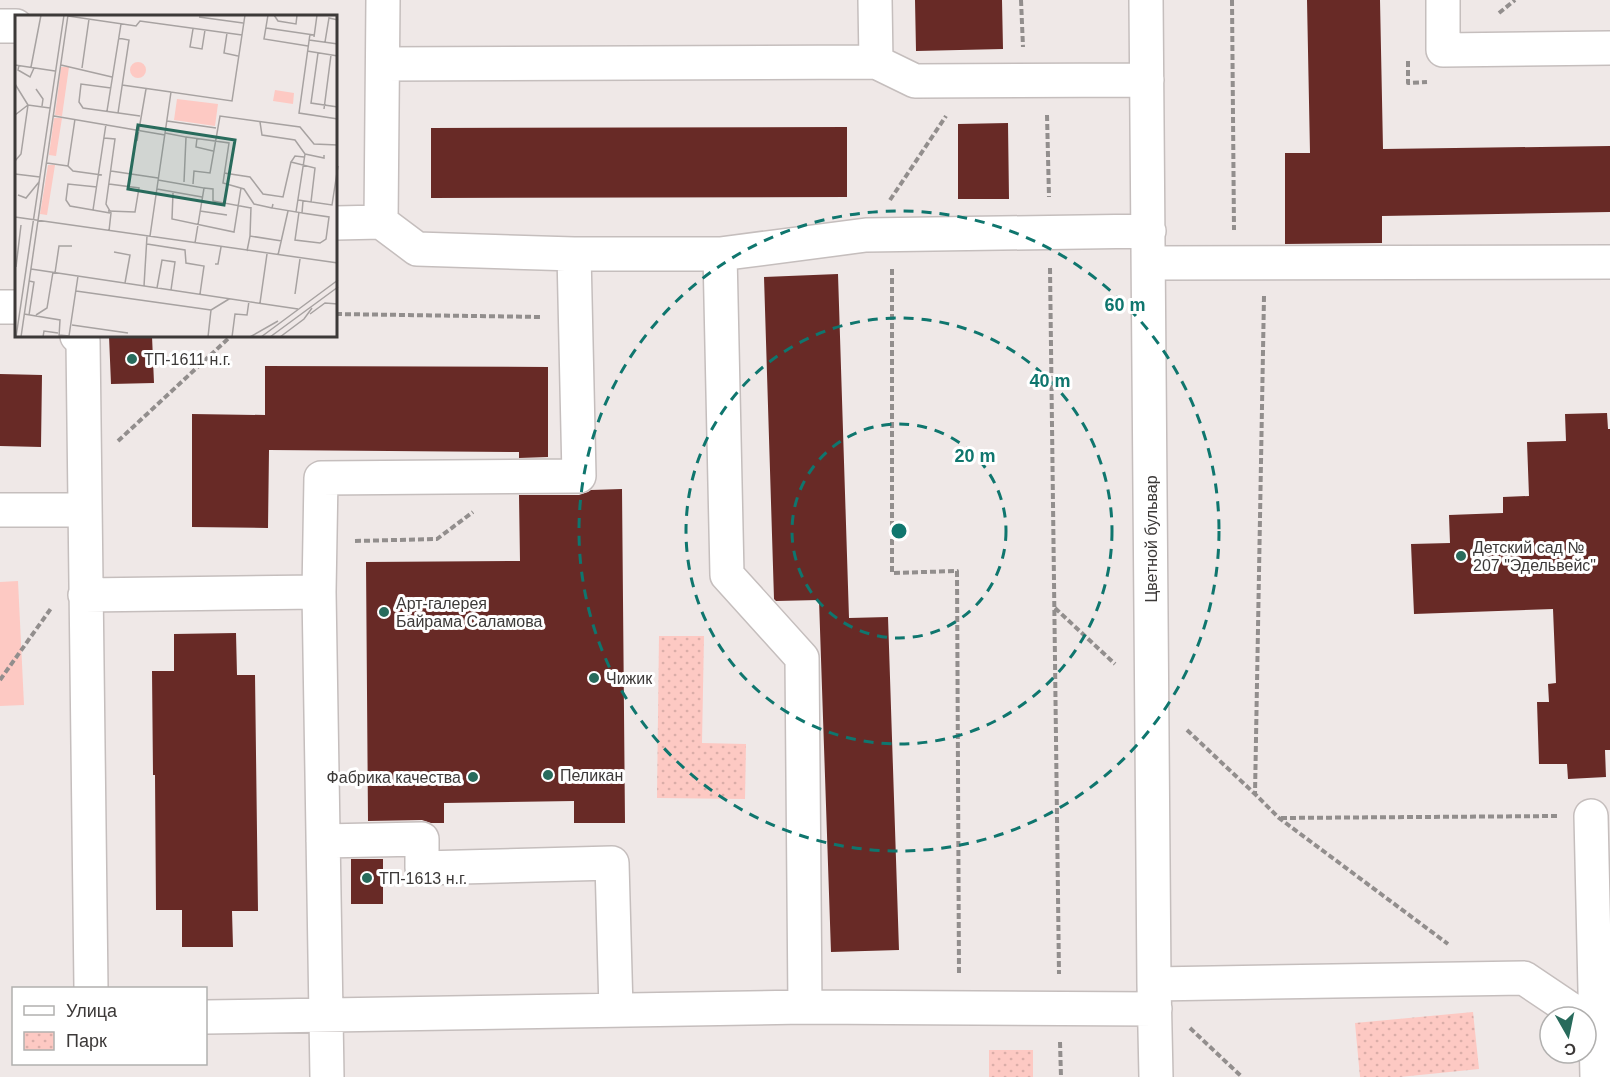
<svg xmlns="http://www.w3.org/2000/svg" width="1610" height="1077" font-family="Helvetica,sans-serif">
<defs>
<pattern id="park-dots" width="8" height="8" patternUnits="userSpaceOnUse" patternTransform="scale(1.5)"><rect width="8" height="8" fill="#fdc9c3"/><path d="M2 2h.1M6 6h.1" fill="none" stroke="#daada8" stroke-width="1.8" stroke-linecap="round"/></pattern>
</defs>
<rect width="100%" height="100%" fill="#efe8e7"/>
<path fill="url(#park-dots)" d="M659,636H704L702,743L746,744L745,799L657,798Z
M1473,1012L1479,1069L1400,1077H1360L1355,1023Z
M989,1050H1033V1077H989Z"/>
<path fill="#fdc9c3" d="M18,581L24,705L0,706V582Z"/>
<path fill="#682a26" d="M915,0H1002L1003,49L916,51Z
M1307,0H1380L1383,149L1610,146V212L1382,216V243L1285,244V153H1310Z
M1008,123L1009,199H958V124Z
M847,127V197L431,198V128Z
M838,274L849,618L888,617L899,950L831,952L819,600L776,601L774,599L764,277Z
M109,336H152L154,383L111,384Z
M265,366L548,367V457L519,458V452L269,450L268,528L192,527V414L265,415Z
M0,374L42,375L41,447L0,446Z
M1607,413L1608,429H1610V750H1605L1606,777L1568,779L1567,764H1539L1537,702H1549L1548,684L1556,683L1553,609L1414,614L1411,544L1450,543L1449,515L1503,513V497L1529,496L1527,442L1566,441L1565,414Z
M622,489L625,823H574V801L444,803V823H431L422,820L368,821L366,562L520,561L519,495H579L588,492L591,490Z
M236,633L237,675H255L258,911H232L233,947H182V910H156L155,775H153L152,671H174V634Z
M351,859H383V904H351Z"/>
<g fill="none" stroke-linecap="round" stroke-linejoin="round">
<g stroke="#c5bebd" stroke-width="36">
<path id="minor" d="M383,0L381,222L417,249L574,254H720L866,235L1149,231
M875,0L876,62
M1146,0L1154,984L1156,1077
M1443,0V50L1610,48
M0,26H16
M383,64L876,62L915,81L1147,80
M336,223L381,222
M720,254L727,575L802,658L805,1007L1155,1009
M1149,263L1610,262
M0,307H16
M77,336L83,341L91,988
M0,510H84
M85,595L319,592
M1591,816L1597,1077
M323,841L422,839V868L612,863L616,1010
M1154,984L1524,978L1582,1017
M206,1017L805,1007
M327,1077L319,592L321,478L579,476L574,254"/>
</g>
<path stroke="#928e8d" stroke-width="4" stroke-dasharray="6 3" stroke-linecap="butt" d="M1021,0L1023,47
M1232,0L1234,230
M1499,13L1515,0
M1408,61V83L1427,82
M1047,115L1049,197
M890,200L946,116
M1050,268L1059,974
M892,269V573L957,571L959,975
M1264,296L1255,794L1279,818L1448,944
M336,314L542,317
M118,441L231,336
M355,541L437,539L473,512
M1055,608L1115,664
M0,680L52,607
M1187,730L1255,794
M1281,818L1558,816
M1190,1028L1242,1077
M1060,1042L1061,1077"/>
<use href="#minor" stroke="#fff" stroke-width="33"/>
</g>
<g fill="none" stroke="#0f766e" stroke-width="3" stroke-dasharray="10 8">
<circle cx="899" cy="531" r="107"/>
<circle cx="899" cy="531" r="213"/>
<circle cx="899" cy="531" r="320"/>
</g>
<g fill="#286b5c" stroke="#fff" stroke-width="2">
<circle cx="132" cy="359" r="6"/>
<circle cx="1461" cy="556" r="6"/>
<circle cx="384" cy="612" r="6"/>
<circle cx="594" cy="678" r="6"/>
<circle cx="548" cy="775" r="6"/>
<circle cx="473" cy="777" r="6"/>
<circle cx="367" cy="878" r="6"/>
</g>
<g text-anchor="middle" stroke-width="6" stroke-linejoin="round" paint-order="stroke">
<g font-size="16" fill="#3c3938" stroke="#fff" text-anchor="start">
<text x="144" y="365">ТП-1611 н.г.</text>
<text x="1473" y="553">Детский сад №<tspan x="1473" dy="18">207 "Эдельвейс"</tspan></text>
<text x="396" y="609">Арт-галерея<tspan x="396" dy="18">Байрама Саламова</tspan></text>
<text x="606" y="684">Чижик</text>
<text x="560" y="781">Пеликан</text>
<text x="461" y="783" text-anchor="end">Фабрика качества</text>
<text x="379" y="884">ТП-1613 н.г.</text>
</g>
<g font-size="16" fill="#3c3938" stroke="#fff">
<text transform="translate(1151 539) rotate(-90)" y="6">Цветной бульвар</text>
</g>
</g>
<g transform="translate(15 15)">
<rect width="322" height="322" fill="#efe8e7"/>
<path d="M46,52H54L47,101L40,100ZM39,103H47L41,141L34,140ZM33,150H40L32,200L25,199Z" fill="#fdc9c3"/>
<path d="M162,84L203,89L200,111L159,105Z" fill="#fdc9c3"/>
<path d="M115 55a8 8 0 1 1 16 0a8 8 0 1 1-16 0ZM260,75L279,78L278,89L258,86Z" fill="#fdc9c3"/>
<path fill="none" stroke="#a7a2a1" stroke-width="1.5" d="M253,0L249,24L293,31M259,0L263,6L281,9L282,0M53,1L121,11L125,6L227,20M184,2L228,8M251,13L299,20M178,14L175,32L187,34L190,15M212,18L209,38L223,41M295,19L284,98L323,104M299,22L302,0M294,25L323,29M310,27L314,3L323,5M292,36L323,41M303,38L296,88L323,92M0,50L40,56M4,50L3,55L15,62L19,53M46,50L97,62M16,52L26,0M67,53L74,4M0,69L13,90L6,139L0,146M107,70L156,77M96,73L66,69L64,87L68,93L125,101M21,74L28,84L27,91M309,94L316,40M92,96L106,9M103,98L114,25L103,23M0,100L13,90L35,93M39,101L150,120M60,104L53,151L58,156L87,160M152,106L201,113M245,107L247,120L280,125L290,139L281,197M150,118L171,122L169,167M171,122L214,128L208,168L229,174L239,189L257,193M89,123L100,124L91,189L96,198L94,216M182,123L181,132L198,136M122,126L131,74M290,139L309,143V140M289,142L280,141L276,147L300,153L296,187M32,148L53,151M96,156L143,163M209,158L235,162L248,179L268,182L276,147M0,159L25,162M143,165L189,173L180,228M178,169L179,156L195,158L205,101L285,112L299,129L323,130M82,172L53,169L51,185L55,191L95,198M189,173L198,174V186L236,193M142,174L187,182M158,178L157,204L219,217L226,173M3,180L11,183L24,167M283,185L317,190L323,151M258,189L257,193L287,198L288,186M78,195L91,109M93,196L120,197L124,173L94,169M185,196L212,200M284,197L280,225L305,228L311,224L314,202L287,198M0,202L323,248M135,221L156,77L217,86L230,0M235,221L236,192M132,229L170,235L171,248L189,251L185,279M232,236L235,221L267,226M99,237L115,240L110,268M263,240L273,196M200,249H203L206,232M1,252L6,210M16,254L283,294M40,258L44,231H57M129,271L132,221M142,273L147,245L160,247L156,275M61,276L196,295M280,279L285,244M245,288L252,239M9,299L45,305L44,322M295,299L310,288L323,289M14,300L19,267L14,266M21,300L32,293L38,257M57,310L113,318M44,320L54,321L63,261M1,322L49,0M6,322L53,0M28,322L29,316L43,318M193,322L196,295L214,284M217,322L220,299L232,300L234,286M235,322L263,306M246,322L323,265M255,322L323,272M265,322L289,304L297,293"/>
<path fill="#286b5c" fill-opacity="0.15" stroke="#286b5c" stroke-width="3" d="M123,110L220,125L209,190L113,174Z"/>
<rect width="322" height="322" fill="none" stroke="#3c3938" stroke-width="3"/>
</g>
<circle cx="899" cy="531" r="9" fill="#0f766e" stroke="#fff" stroke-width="3"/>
<g font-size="18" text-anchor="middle" font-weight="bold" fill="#0f766e" stroke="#fff" stroke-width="6" stroke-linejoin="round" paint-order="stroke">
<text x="1125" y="311">60 m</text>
<text x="1050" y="387">40 m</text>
<text x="975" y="462">20 m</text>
</g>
<rect x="12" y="987" width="195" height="78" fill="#ffffff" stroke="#b1b0af" stroke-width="1.5"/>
<rect x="24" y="1006" width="30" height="9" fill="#ffffff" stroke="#b1b0af" stroke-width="1.5"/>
<text x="66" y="1017" font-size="18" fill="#3c3938">Улица</text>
<rect x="24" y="1032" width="30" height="18" fill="url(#park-dots)" stroke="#b1b0af" stroke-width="1.5"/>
<text x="66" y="1047" font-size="18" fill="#3c3938">Парк</text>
<g transform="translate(1568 1035) rotate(171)"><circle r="28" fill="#ffffff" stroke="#b1b0af" stroke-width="1.5"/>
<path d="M0-4.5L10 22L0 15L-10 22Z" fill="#286b5c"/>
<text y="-9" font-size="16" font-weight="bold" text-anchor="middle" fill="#3c3938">С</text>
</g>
</svg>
